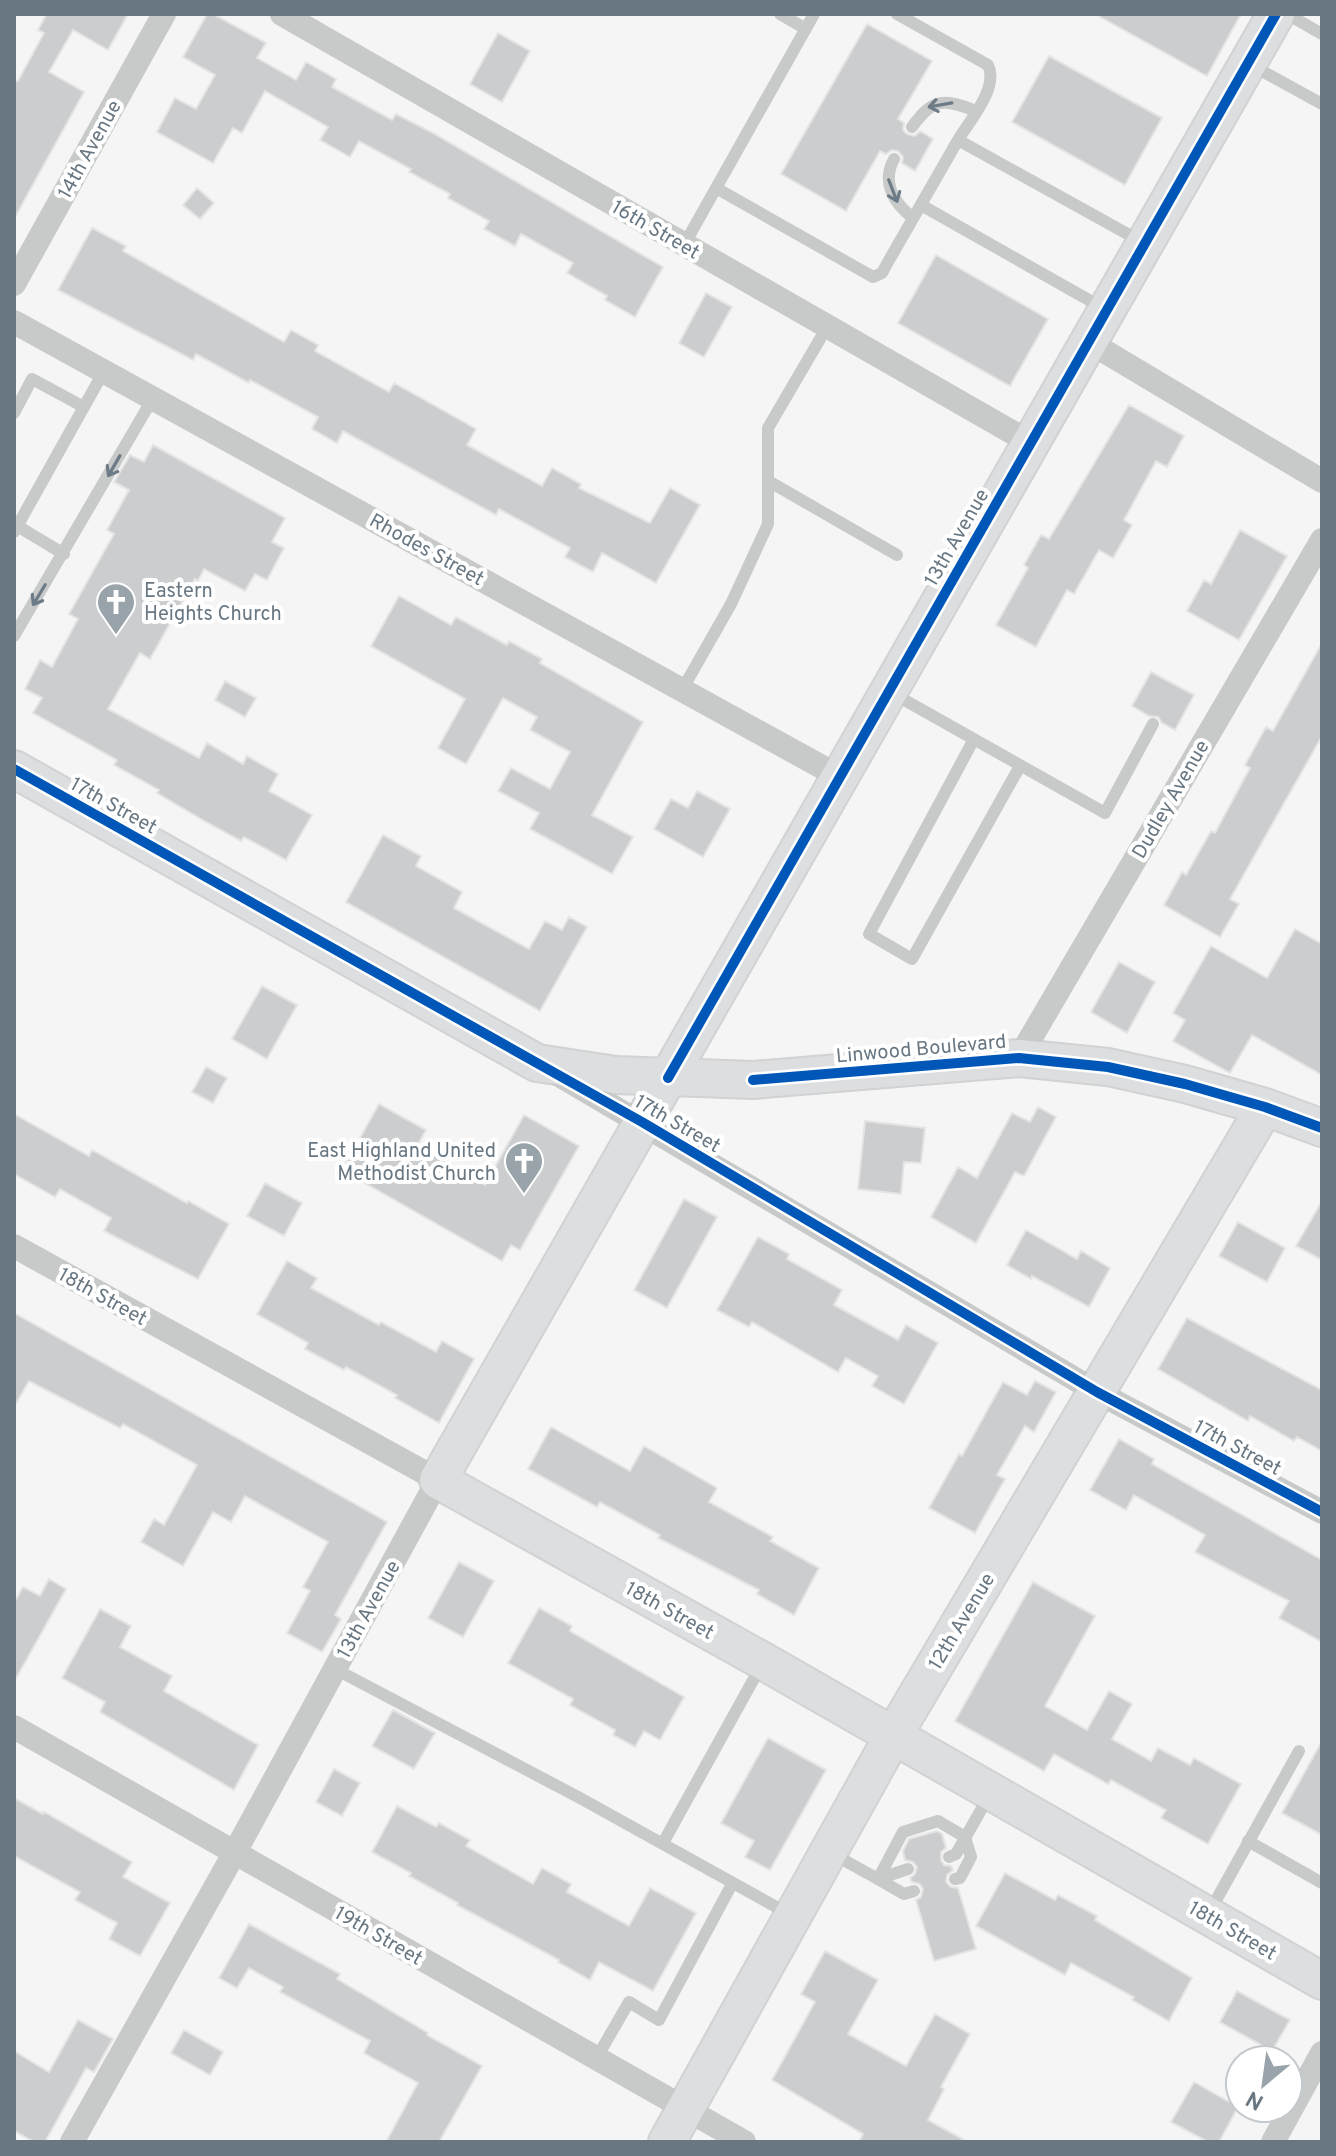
<svg xmlns="http://www.w3.org/2000/svg" width="1336" height="2156" font-family="Overpass,sans-serif">
<rect width="100%" height="100%" fill="#f5f5f5"/>
<path fill="#cccdce" stroke="#e4e4e4" stroke-width="2" d="M44,14H128L108,50L73,30L49,72L84,92L14,219V81H18L44,33L38,30L46,15Z
M207,14H213L266,43L257,58L296,80L306,62L336,79L332,87L392,120L396,114L431,132L663,267L635,317L605,300L607,296L567,273L573,263L521,234L515,246L484,229L489,221L448,198L450,194L409,172L411,169L359,141L350,157L320,140L328,127L265,91L242,133L233,128L213,163L157,132L175,98L196,109L215,75L183,57Z
M1095,14H1241L1207,76Z
M867,24L932,61L898,119L904,123L903,130L907,134L915,136L920,131L933,139L915,171L902,163L903,157L898,151L892,150L886,154L880,151L846,211L781,174Z
M498,33L530,51L502,102L470,84Z
M1049,56L1162,118L1125,185L1012,122Z
M197,188L214,203L200,219L183,205Z
M92,228L126,246L123,251L284,342L291,330L318,345L315,351L389,392L394,383L476,429L467,445L542,486L552,468L581,484L579,488L650,523L670,488L700,505L656,583L602,553L593,572L565,557L570,548L499,509L496,515L343,431L337,443L312,429L318,417L250,380L249,383L196,354L193,360L58,290Z
M936,255L1048,319L1010,386L898,323Z
M706,293L732,307L704,357L679,343Z
M1129,405L1184,436L1167,467L1156,461L1124,520L1132,525L1113,558L1099,550L1074,594L1067,590L1036,647L996,625L1028,568L1024,565L1041,535L1049,539Z
M153,445L285,518L272,542L284,548L267,580L255,574L245,591L204,569L198,581L195,579L150,659L140,653L108,709L199,758L207,743L243,764L247,756L278,774L269,791L312,815L286,860L244,837L241,841L206,822L157,793L159,790L114,765L117,760L33,713L42,698L25,689L40,660L52,667L78,619L69,614L114,534L107,530L129,490L114,482L130,455L144,462Z
M1240,530L1287,556L1239,640L1187,611L1204,580L1211,584Z
M399,596L451,625L456,617L507,645L509,641L542,659L540,663L643,722L592,815L633,837L612,874L530,829L539,813L498,791L511,768L550,789L570,752L530,730L537,717L503,698L466,764L438,748L465,699L371,646Z
M1322,643V736L1230,899L1239,904L1220,937L1164,905L1182,872L1186,875L1211,831L1215,833L1250,768L1245,765L1266,727L1273,731Z
M1151,672L1194,695L1175,730L1162,723L1158,717L1149,716L1132,706Z
M225,681L256,698L245,717L215,700Z
M697,791L730,809L703,857L654,829L671,799L688,808Z
M383,835L421,856L416,866L462,892L454,908L529,949L545,921L562,930L569,917L587,927L540,1011L346,902Z
M1295,929L1322,944V1075L1252,1035L1230,1073L1173,1041L1185,1020L1173,1013L1211,946L1267,978Z
M1119,962L1155,982L1127,1033L1091,1012Z
M262,986L297,1005L267,1059L232,1039Z
M206,1067L227,1078L213,1103L192,1092Z
M379,1104L426,1130L417,1146L485,1185L524,1115L579,1146L520,1250L511,1245L502,1261L342,1170Z
M1038,1107L1056,1117L1024,1176L1015,1172L976,1243L931,1217L958,1167L977,1178L1012,1113L1030,1122Z
M14,1114L89,1156L92,1150L187,1203L188,1201L229,1224L198,1279L104,1231L111,1218L60,1189L55,1197L14,1174Z
M865,1121L925,1128L921,1163L904,1162L901,1194L858,1189Z
M265,1183L302,1203L284,1236L247,1216Z
M684,1199L717,1217L667,1308L634,1290Z
M1322,1201V1260L1296,1246Z
M1238,1222L1285,1248L1267,1282L1219,1256Z
M1026,1230L1077,1259L1081,1251L1110,1268L1089,1307L1032,1276L1031,1279L1007,1265Z
M758,1237L789,1254L787,1259L842,1290L834,1305L898,1340L906,1325L938,1343L904,1404L872,1386L878,1376L846,1358L838,1372L752,1322L749,1327L717,1310Z
M287,1261L317,1278L311,1288L379,1325L381,1322L436,1352L442,1341L474,1359L439,1423L395,1398L397,1395L346,1367L344,1370L305,1349L308,1343L257,1314Z
M14,1313L387,1522L335,1615L341,1619L322,1652L287,1633L310,1591L303,1587L328,1542L245,1496L231,1522L213,1512L183,1566L141,1542L154,1519L164,1525L197,1465L123,1424L120,1428L29,1381L14,1407Z
M1187,1318L1322,1390V1451L1297,1437L1294,1441L1250,1416L1248,1421L1158,1369Z
M1035,1381L1056,1392L1034,1432L1025,1426L997,1475L1005,1479L975,1533L929,1508L959,1454L962,1456L1003,1382L1027,1395Z
M551,1427L630,1471L644,1446L717,1488L709,1502L773,1537L770,1541L819,1568L794,1615L757,1594L759,1590L658,1538L660,1535L600,1502L597,1507L528,1469Z
M1119,1439L1154,1459L1152,1464L1322,1560V1642L1279,1618L1289,1601L1195,1552L1205,1535L1134,1495L1126,1510L1090,1490Z
M459,1562L494,1581L463,1637L428,1618Z
M49,1579L66,1589L14,1682V1603L23,1587L40,1596Z
M1033,1582L1095,1616L1045,1706L1087,1730L1109,1691L1132,1704L1112,1739L1151,1761L1158,1748L1190,1765L1194,1758L1241,1784L1208,1844L1161,1818L1166,1810L1111,1780L1108,1784L1054,1754L1044,1771L955,1721Z
M539,1608L572,1626L570,1631L684,1697L660,1740L644,1731L635,1747L613,1735L615,1730L570,1705L573,1699L508,1663Z
M100,1609L131,1626L120,1647L172,1676L164,1691L258,1745L234,1790L100,1712L105,1702L62,1678Z
M393,1710L435,1733L414,1769L372,1746Z
M768,1738L826,1770L770,1870L745,1857L754,1841L721,1823Z
M1322,1741V1835L1282,1813Z
M334,1769L360,1783L342,1816L316,1802Z
M14,1798L43,1814L44,1812L132,1862L123,1877L170,1903L140,1956L109,1939L117,1923L75,1900L80,1892L14,1856Z
M397,1806L436,1827L439,1823L470,1840L466,1846L533,1884L542,1868L571,1884L567,1892L629,1926L650,1888L696,1913L653,1991L599,1962L590,1980L558,1962L559,1960L457,1905L458,1903L409,1876L411,1873L372,1852Z
M937,1831L942,1834L946,1848L941,1852V1860L944,1865L951,1866L953,1870L947,1875L946,1882L951,1887L958,1888L976,1949L934,1961L916,1900L921,1897L923,1889L920,1884L912,1882L910,1878L915,1874L917,1867L913,1862L905,1860L903,1851L909,1839Z
M1005,1873L1055,1900L1058,1895L1097,1916L1095,1920L1192,1978L1169,2021L1132,2000L1134,1997L1071,1963L1065,1975L976,1926Z
M249,1924L340,1974L337,1979L428,2033L427,2035L482,2066L439,2142H386L418,2083L364,2053L370,2041L280,1992L283,1987L249,1968L237,1988L219,1978Z
M825,1951L878,1980L848,2034L906,2066L935,2014L970,2034L941,2087L944,2089L928,2120L968,2142H859L863,2134L772,2080L815,2002L801,1994Z
M1237,1991L1290,2020L1272,2051L1220,2022Z
M78,2020L113,2039L94,2072L86,2068L45,2142H34L14,2131V2051L49,2072Z
M184,2030L223,2052L210,2075L171,2053Z
M1194,2082L1238,2107L1219,2142H1208L1171,2122Z"/>
<g fill="none" stroke-linecap="round" stroke-linejoin="round">
<g stroke="#d1d2d3" stroke-width="40">
<path id="secondary" d="M1276,14L438,1480L763,1661L1322,1981
M14,769L537,1063L616,1075L753,1080L1019,1058L1108,1067L1185,1084L1265,1107L1322,1128
M667,2142L893,1736L1265,1107"/>
</g>
<path stroke="#c8caca" stroke-width="12" d="M780,14L806,29
M897,14L988,65C999,88 970,120 958,140L1142,242
M1287,14L1322,34
M1251,65L1322,104
M912,127C933,98 943,98 976,111
M894,159C881,183 894,203 913,218
M716,188L873,277L882,273L888,262L958,140
M921,205L1103,308
M684,245L814,14
M14,413L32,379L84,407
M770,482L897,555
M14,524L64,554
M14,532L104,371
M14,636L153,398
M682,690L731,604L768,524V428L827,327
M892,693L1105,813L1153,724
M974,739L869,934L912,959L1020,766
M335,1669L580,1798L789,1914
M1248,1841L1322,1883
M663,1843L762,1664
M831,1853L878,1879L908,1869
M949,1857L956,1854L990,1794
M914,1891L904,1894L878,1879L903,1832L938,1821L965,1837L971,1857L960,1878L955,1879
M1209,1913L1299,1751
M596,2059L629,2002L659,2020L732,1884"/>
<path stroke="#c8caca" stroke-width="24" d="M282,14L1031,443
M14,284L164,14
M14,322L840,777
M1089,342L1322,481
M1019,1058L1322,540
M554,1072L1097,1392L1322,1512
M14,1246L438,1480L235,1852L72,2142
M14,1727L744,2142
M1273,2142L1322,2053"/>
<use href="#secondary" stroke="#dddedf" stroke-width="36"/>
<g stroke="#fff" stroke-width="15">
<path id="cycleway" d="M14,769L642,1122L1097,1392L1322,1512
M668,1078L1276,14
M753,1080L1019,1058L1108,1067L1185,1084L1265,1107L1322,1128"/>
</g>
<use href="#cycleway" stroke="#0057b8" stroke-width="10"/>
</g>
<defs><path id="oneway-shaft" d="M-6 0H5M1.5-3L5.5 0L1.5 3" fill="none" stroke-width="1.6" stroke-linecap="round" stroke-linejoin="round" transform="scale(2)"/></defs>
<g stroke="#6d7b86">
<use href="#oneway-shaft" transform="translate(940 105) rotate(170)"/>
<use href="#oneway-shaft" transform="translate(893 191) rotate(69)"/>
<use href="#oneway-shaft" transform="translate(114 466) rotate(120)"/>
<use href="#oneway-shaft" transform="translate(39 595) rotate(121)"/>
</g>
<defs>
<g id="church-pin" transform="scale(2)"><path d="M0 17L-7.5 6A9.5 9.5 0 1 1 7.5 6Z" fill="#99a3aa" stroke="#fff"/><path d="M-1.2-6h2.4v3.5h3.3v2.4h-3.3V6h-2.4V-.1h-3.3v-2.4h3.3Z" fill="#fff"/></g>
</defs>
<g fill-rule="evenodd">
<use href="#church-pin" x="116" y="602"/>
<use href="#church-pin" x="524" y="1161"/>
</g>
<g text-anchor="middle" stroke-width="8" stroke-linejoin="round" paint-order="stroke">
<g font-size="20" fill="#687782" stroke="#fff">
<text transform="translate(89 149) rotate(-61)" y="7">14th Avenue</text>
<text transform="translate(656 229) rotate(30)" y="7">16th Street</text>
<text transform="translate(956 537) rotate(-60)" y="7">13th Avenue</text>
<text transform="translate(427 549) rotate(29)" y="7">Rhodes Street</text>
<text transform="translate(1170 799) rotate(-60)" y="7">Dudley Avenue</text>
<text transform="translate(114 805) rotate(29)" y="7">17th Street</text>
<text transform="translate(921 1048) rotate(-5)" y="7">Linwood Boulevard</text>
<text transform="translate(678 1123) rotate(30)" y="7">17th Street</text>
<text transform="translate(103 1296) rotate(29)" y="7">18th Street</text>
<text transform="translate(1238 1447) rotate(28)" y="7">17th Street</text>
<text transform="translate(368 1609) rotate(-61)" y="7">13th Avenue</text>
<text transform="translate(670 1610) rotate(29)" y="7">18th Street</text>
<text transform="translate(961 1621) rotate(-59)" y="7">12th Avenue</text>
<text transform="translate(1233 1930) rotate(30)" y="7">18th Street</text>
<text transform="translate(379 1935) rotate(30)" y="7">19th Street</text>
</g>
<g font-size="20" fill="#687782" stroke="#fff" text-anchor="start">
<text x="144" y="597">Eastern<tspan x="144" dy="23">Heights Church</tspan></text>
<text x="496" y="1157" text-anchor="end">East Highland United<tspan x="496" dy="23">Methodist Church</tspan></text>
</g>
</g>
<rect width="1336" height="2156" fill="none" stroke="#687782" stroke-width="32"/>
<g transform="translate(1264 2084) rotate(209)"><circle r="38" fill="#ffffff" stroke="#c3c9cd" stroke-width="2"/>
<path d="M0-6L14 30L0 20L-14 30Z" fill="#99a3aa"/>
<text y="-12" font-size="22" font-weight="bold" text-anchor="middle" fill="#687782">N</text>
</g>
</svg>
